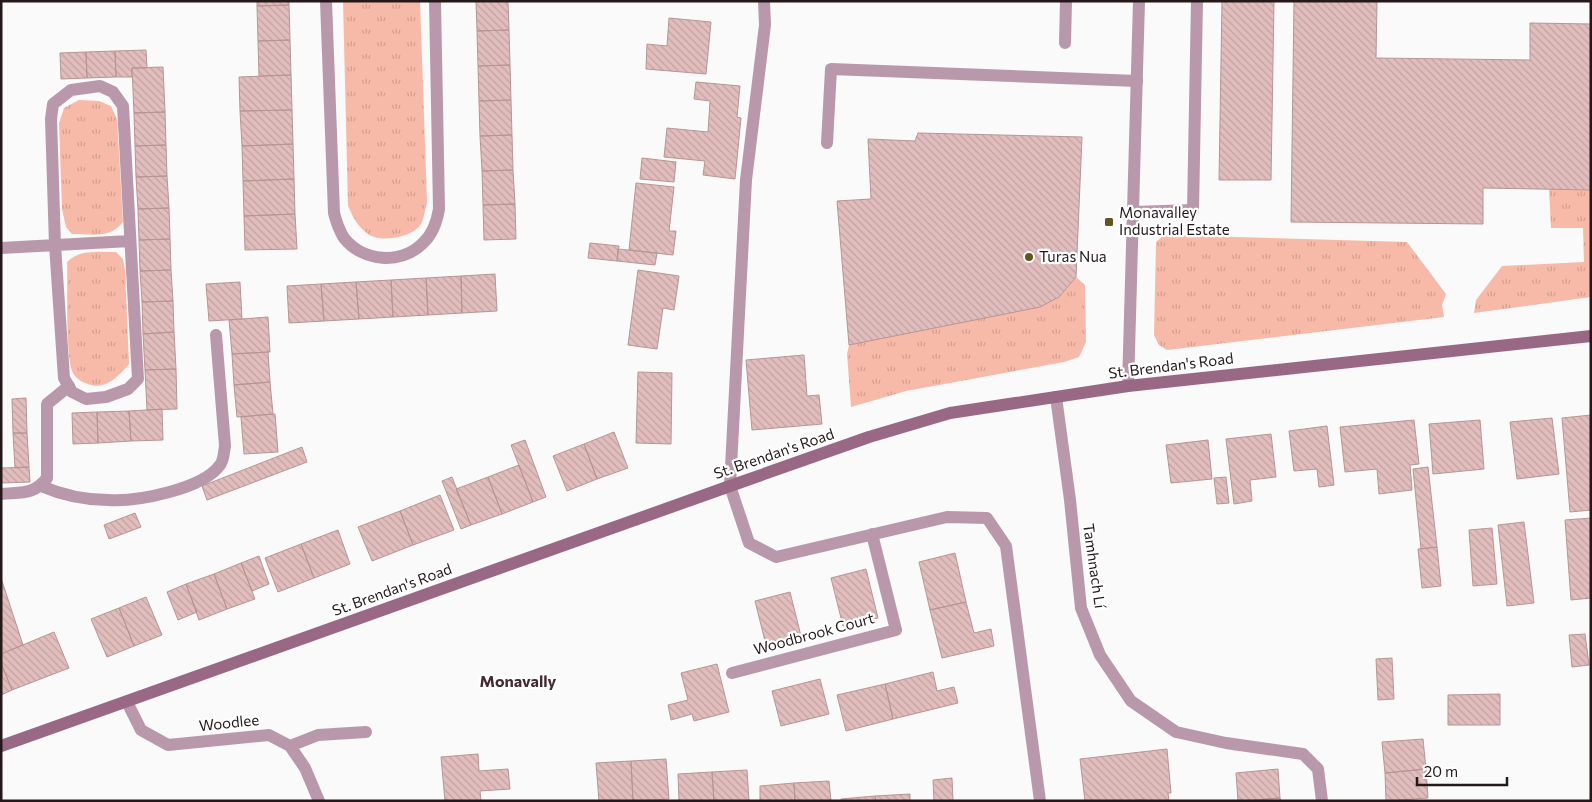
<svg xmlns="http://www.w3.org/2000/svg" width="1592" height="802" font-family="Commissioner,sans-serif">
<defs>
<pattern id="grass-tufts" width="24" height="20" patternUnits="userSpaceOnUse" patternTransform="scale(1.25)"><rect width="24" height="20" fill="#f8baa8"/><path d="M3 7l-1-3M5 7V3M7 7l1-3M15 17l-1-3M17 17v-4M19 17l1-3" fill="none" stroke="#d49f90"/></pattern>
<pattern id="building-back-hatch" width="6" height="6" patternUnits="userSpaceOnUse" patternTransform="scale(1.25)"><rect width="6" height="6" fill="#e2bdbd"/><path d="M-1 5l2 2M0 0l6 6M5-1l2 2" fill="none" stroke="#c2a2a2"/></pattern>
</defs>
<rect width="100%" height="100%" fill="#fafafa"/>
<path fill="url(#grass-tufts)" d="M343,1H420L427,202C425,209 424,219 421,224C412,238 380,243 368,234C357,226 353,217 348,206Z
M79,100L99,101L111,106L117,119L123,222C110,239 92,234 72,234L66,227L62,209L59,123L64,108Z
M1549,189L1591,190V297L1474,313L1476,300L1502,266L1584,262L1583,228H1551Z
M1164,235L1407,242L1446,294L1442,305L1444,317L1167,350L1159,345L1154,335L1156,242Z
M116,252L123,259L125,270L129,364C120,375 107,389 91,385C84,383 77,380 73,373C65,359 68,282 67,262C80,249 99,252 116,252Z
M1076,277L1085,285L1086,342L1079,357L1064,362L906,391L851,407L847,354L849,345L1059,297Z"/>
<path fill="url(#building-back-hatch)" stroke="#b89594" d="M257,1H289V5L257,6Z
M476,1H508L509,30L477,31Z
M1222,1H1274L1271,180H1219Z
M1294,1H1377L1376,58L1530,60V23L1591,24V190L1483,188V224L1291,222Z
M289,5L290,40L258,41L257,6Z
M669,18L711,22L706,74L646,69L647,44L667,46Z
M509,30L510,65L478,66L477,31Z
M290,40L291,75L259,76L258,41Z
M146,50L147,68H132V77H116L115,51Z
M115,51L116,77L87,78L86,52Z
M86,52L87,78L61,79L60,53Z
M510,65L511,100L479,101L478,66Z
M163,67L165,112L134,113L132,68Z
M291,75L292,110L240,111L239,77Z
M696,82L740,86L737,117L741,118L735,179L703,175L705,161L664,157L667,128L708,132L710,101L694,99Z
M511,100L512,135L480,136L479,101Z
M292,110L293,144L242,146L240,111Z
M165,112L166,145L135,146L134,113Z
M918,133L1082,137L1076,277L1059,297L1040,307L849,345L837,201L871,199L868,139L915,141Z
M512,135L513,170L482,171L480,136Z
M293,144L294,179L243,181L242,146Z
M166,145L167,176L136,177L135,146Z
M642,158L676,162L674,182L640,179Z
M513,170L515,204L483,205L482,171Z
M167,176L169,208L138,209L136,177Z
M294,179L295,214L244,216L243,181Z
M636,183L674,187L669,231H676L673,255L629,250Z
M515,204L516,239L484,240L483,205Z
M169,208L170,239L139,240L138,209Z
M295,214L297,249L245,250L244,216Z
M170,239L171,270L140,271L139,240Z
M590,243L619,246L617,261L588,258Z
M618,249L657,253L655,265L617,261Z
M171,270L173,301L142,302L140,271Z
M638,270L679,276L674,310L663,308L657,349L628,345Z
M495,274L497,311L462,313L461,276Z
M461,276L462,313L428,315L426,278Z
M426,278L428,315L393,317L391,280Z
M391,280L393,317L359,319L356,282Z
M240,282L242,319L209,321L206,284Z
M356,282L359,319L324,321L321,284Z
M321,284L324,321L289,323L287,286Z
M173,301L174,332L143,334L142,302Z
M268,317L270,352L232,354L229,320Z
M174,332L176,369L145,370L143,334Z
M268,352L270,382L234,385L232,354Z
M804,355L807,396L819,395L822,424L752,430L746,360Z
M176,369L177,409L147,410L145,370Z
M638,372L672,373L671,444L636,443Z
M270,382L273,414L237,417L234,385Z
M26,398L27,433H13L12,399Z
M162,409L163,440L131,441L129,411Z
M129,411L131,441L98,443L97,412Z
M97,412L98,443L73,444L72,413Z
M273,414H275L278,452L244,454L241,417Z
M1591,415V510L1570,512L1562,418Z
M1552,418L1559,474L1517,479L1510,422Z
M1414,420L1419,464L1410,465L1412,490L1379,494L1377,469L1345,472L1340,427Z
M1480,420L1484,469L1433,474L1429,424Z
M1327,426L1334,485L1319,487L1317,469L1294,471L1289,431Z
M614,432L628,468L597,479L584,444Z
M13,433H27L29,467L15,468Z
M1271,434L1276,477L1250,480L1252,501L1234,504L1226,439Z
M525,440L546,497L533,502L511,445Z
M1208,440L1212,479L1171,483L1166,445Z
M584,444L597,479L567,491L553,456Z
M302,447L307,462L207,500L202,486Z
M519,465L533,502L502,514L488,477Z
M29,467L30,482L1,483V468Z
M1428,467L1437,547L1421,549L1413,469Z
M452,477L471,525L461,529L442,481Z
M488,477L502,514L471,525L456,489Z
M1226,477L1229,503L1217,504L1214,478Z
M440,495L454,530L413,545L400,511Z
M400,511L413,545L372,561L358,527Z
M135,513L141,527L109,539L104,525Z
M1591,518V598L1571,600L1565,520Z
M1524,522L1534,603L1507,606L1498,525Z
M1492,528L1497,584L1473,586L1469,530Z
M338,530L350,564L314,578L301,544Z
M301,544L314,578L278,592L265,558Z
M1437,547L1441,586L1422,588L1418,549Z
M955,553L966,602L930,610L919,562Z
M259,556L269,584L252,591L241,563Z
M241,563L255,599L227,609L214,574Z
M866,569L878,618L843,626L831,578Z
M214,574L227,609L199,620L186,584Z
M2,581L23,645L1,654V581Z
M186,584L197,612L178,620L167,592Z
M790,592L802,640L767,649L755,601Z
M146,597L162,635L134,646L119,608Z
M966,602L974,633L991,629L994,646L942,658L930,610Z
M119,608L134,646L107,657L91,619Z
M54,632L69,668L12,690L1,663V654Z
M1585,634L1589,665L1572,667L1569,635Z
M1392,658L1394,699L1378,700L1376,659Z
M1,663L12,690L1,695Z
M717,664L729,712L694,721L692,714L671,720L668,705L688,700L681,673Z
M933,672L937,691L954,687L958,703L893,719L885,684Z
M820,679L829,714L781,726L772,691Z
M885,684L893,719L846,731L837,695Z
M1500,694V725H1448V695Z
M1423,739L1426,769L1385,773L1382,742Z
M1167,749L1171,793H1168L1169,801H1146L1145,799L1129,801H1085L1080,759Z
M478,754L479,771L508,769L510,789L480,791L481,801H445L441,757Z
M666,759L669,799L633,801L631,761Z
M631,761L633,801H599L596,763Z
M1278,769L1280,798L1238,801L1236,773Z
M1426,769L1428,798L1386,801L1385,773Z
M747,770L749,801H714L712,772Z
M712,772L714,801H679L678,774Z
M952,778L953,801H934L933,780Z
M829,781L831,801H795L794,783Z
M794,783L795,801H760V786Z
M910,794V801H876L875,796Z
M875,796L876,801H841V799Z
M1280,798L1281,801H1247Z"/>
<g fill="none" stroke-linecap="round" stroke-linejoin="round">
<path stroke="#ba98ab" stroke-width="12" d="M1065,43L1066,1
M827,143L831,69L1137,81
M1134,212L1193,210L1197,1
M1,494C22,492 34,495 47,478V404L69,386"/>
<path stroke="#ba98ab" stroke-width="12" d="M326,1L334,213C336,221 339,230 344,238C363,262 401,265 423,243C433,234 437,221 439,209L435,1
M764,1L765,25L746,180L730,486L749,543L776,557L947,517L987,518L1006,546L1040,801
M100,86L113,92L123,106L138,379L128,389L106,397L86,399L72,392L64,378L55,245L51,119L53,104L71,90Z
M1,248L130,241
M1128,386L1139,1
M1056,397L1070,500L1081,608L1100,655L1131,701L1176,732L1226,743L1303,754L1318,769L1322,801
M41,486C62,495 85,500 108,500C137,502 203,489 220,465C224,460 224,451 225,446L216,335
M732,673L896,630L872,534
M127,702L141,730L168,745L269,735L290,746L305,768L319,801
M290,746L318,735L366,732"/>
<path stroke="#986885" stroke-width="12" d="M1,746L730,486L869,437L950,413L1128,386L1591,336"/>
</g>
<g fill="#645421" stroke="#fff" stroke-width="2">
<rect x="1104" y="217" width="10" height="10" rx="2.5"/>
<circle cx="1029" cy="257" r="5"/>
</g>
<g text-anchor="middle" stroke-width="4.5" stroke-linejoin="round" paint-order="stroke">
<g font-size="15" fill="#24181b" stroke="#fff" text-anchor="start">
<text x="1119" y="218">Monavalley<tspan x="1119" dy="17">Industrial Estate</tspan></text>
<text x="1039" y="262">Turas Nua</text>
</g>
<g font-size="15" fill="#24181b" stroke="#fff">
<text transform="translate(1171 366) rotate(-7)" y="5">St. Brendan's Road</text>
<text transform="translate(774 454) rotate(-19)" y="5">St. Brendan's Road</text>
<text transform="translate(1094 566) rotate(82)" y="5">Tamhnach Lí</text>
<text transform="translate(392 590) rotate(-20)" y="5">St. Brendan's Road</text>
<text transform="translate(814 634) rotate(-15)" y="5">Woodbrook Court</text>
<text transform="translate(229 723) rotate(-6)" y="5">Woodlee</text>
</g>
<g font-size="16" font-weight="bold" fill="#452a32" stroke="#fff">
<text x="518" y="687">Monavally</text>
</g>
</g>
<rect width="1592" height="802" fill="none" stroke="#24181b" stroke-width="5"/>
<path d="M1417 777v8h90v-8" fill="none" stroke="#24181b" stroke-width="2.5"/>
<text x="1424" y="777" font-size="15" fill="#24181b" stroke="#ffffff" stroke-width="4" paint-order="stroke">20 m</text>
</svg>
